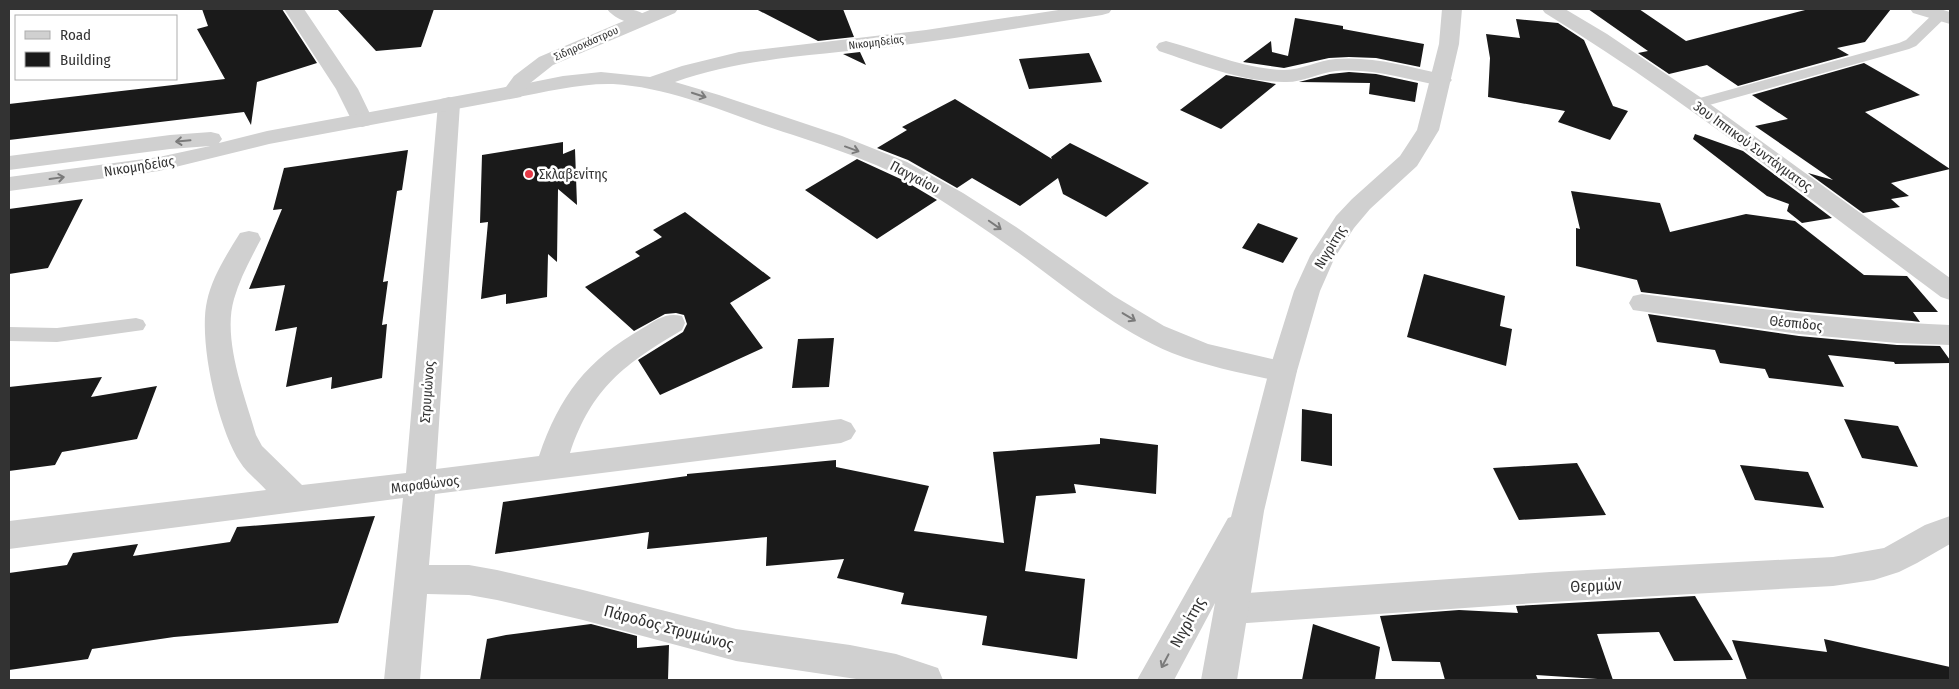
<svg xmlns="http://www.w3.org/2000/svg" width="1959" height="689" font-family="'Fira Sans Condensed',sans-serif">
<rect width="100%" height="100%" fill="#fff"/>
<path fill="#1a1a1a" d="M202,9H282L317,63L257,82L251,125L244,112L9,140V104L225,79L197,29L208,26Z
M337,9H434L421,47L376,51Z
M756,9H843L854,37L818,41Z
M1588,9H1639L1686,41L1809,9H1891L1865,42L1837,48L1849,55L1738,86L1707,65L1669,74L1638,53L1648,51Z
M1295,18L1343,26V29L1424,44L1420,67L1376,58L1349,57L1329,58L1284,68L1243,62L1271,41L1272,52L1288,56Z
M1516,19L1558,23L1584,40L1613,106L1628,111L1610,140L1558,122L1565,111L1488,97L1490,58L1486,34L1520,38Z
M860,52L866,65L843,54Z
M1089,53L1102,82L1029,89L1019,59Z
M1864,63L1920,95L1865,112L1950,169L1891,183L1909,196L1891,199L1900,207L1863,213L1808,173L1833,180L1755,126L1788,119L1752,95Z
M1349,72L1376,74L1418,83L1415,102L1369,94L1370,83L1299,82L1330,74Z
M1226,75L1276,84L1221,129L1180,110Z
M955,99L1052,159L1051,157L1070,143L1149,183L1106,217L1063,194L1058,178L1020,206L972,178L957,188L908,160L877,148L907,130L902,127Z
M1695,134L1743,151L1832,218L1802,223L1787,211L1789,204L1767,196L1693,139Z
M563,142V154L575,149L577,205L558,189L557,262L548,254L547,297L506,304V294L481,299L488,222L480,223L482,155Z
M408,150L402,190L397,191L383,282L388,281L382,325L387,324L382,378L331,389L332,377L286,387L297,327L275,331L285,285L249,289L282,209L273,210L284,168Z
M857,159L905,181L937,200L877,239L805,190Z
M1571,191L1660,203L1670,232L1746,214L1795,221L1864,275L1907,276L1938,312H1913L1920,322L1912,321L1796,311L1641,292L1637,280L1576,266V228L1580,229Z
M83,199L48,268L9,274V209Z
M685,212L771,278L730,303L763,348L660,395L638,360L683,332L687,324L684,315L676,313L665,314L634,331L585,287L640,256L635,252L662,237L653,230Z
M1258,223L1298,238L1283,263L1242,248Z
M1424,274L1505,296L1500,326L1512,329L1506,366L1407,337Z
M1648,314L1799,336L1897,345L1940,346L1950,360V363L1895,364L1894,362L1828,355L1844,387L1769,378L1765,369L1720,363L1715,350L1657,342Z
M834,338L829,387L792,388L798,339Z
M102,377L91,397L157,386L137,439L62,452L55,465L9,471V387Z
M1302,409L1332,414V466L1301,461Z
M1844,419L1898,426L1918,467L1862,458Z
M1100,438L1158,445L1156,494L1074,484L1076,493L1036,496L1025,571L1085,579L1077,659L982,645L987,616L901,604L904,593L837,578L844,559L766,566L767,537L647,549L649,532L495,554L503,502L687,476V474L836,460V467L929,486L914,531L1004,543L993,452L1100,444Z
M1577,463L1606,515L1519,520L1493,468Z
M1740,465L1808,472L1824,508L1755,500Z
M375,516L338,623L174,637L92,649L88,659L9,670V573L67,565L73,553L138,544L133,556L230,542L237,527Z
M1695,596L1733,660L1674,661L1659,632L1597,634L1613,680L1536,675L1538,680H1445L1440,662L1392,661L1380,616L1459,610L1518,613L1516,606Z
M591,624L637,636V648L669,645L668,680H480L487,639L506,635Z
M1313,624L1380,647L1375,680H1302Z
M1824,639L1950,667V680H1747L1732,640L1827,652Z"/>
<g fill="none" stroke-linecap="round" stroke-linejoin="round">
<path fill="#d0d0d0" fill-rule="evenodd" d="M1940,11L1945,12L1947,15L1945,18L1916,46L1909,49L1695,109L1689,107L1687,104L1689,101L1899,43L1906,40L1935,12Z
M136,318L143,320L146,325L143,330L57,342L9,341V327L57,328Z"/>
<path fill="#d0d0d0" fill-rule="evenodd" d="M284,9H304L358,89L373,120L370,125L362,127L354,125L336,89Z
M607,9C621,8 641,7 650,20L647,24C635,27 614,19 607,9Z
M1065,9H1112L1109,13L1102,15C1031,26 959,38 888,47C817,55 743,58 675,82L719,95L842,136L907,162L963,193L1019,229L1114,296L1164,326L1208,344L1293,364L1297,371L1293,378L1283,382C1246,374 1208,367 1172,353C1119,331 1073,293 1027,259C994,235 960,212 925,190C874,159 816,143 760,124C713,107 664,87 613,84C580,83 546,92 513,98L505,97L502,92L505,87L513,86L563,76L601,72L650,77L682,66L739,52L926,30Z
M1910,9H1940L1950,12V24L1913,13Z
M1166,41C1205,51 1243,69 1284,70C1302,70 1318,60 1336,59C1371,56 1407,66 1441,74L1448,76L1452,80L1448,84L1441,86C1407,79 1372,68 1336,71C1318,73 1302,83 1284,82C1242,82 1198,64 1159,51L1156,47L1159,43Z
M449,97L457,99L460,104L436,469L539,456C560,395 586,361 643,328C656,320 666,312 682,316L685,323L682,330C625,364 592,387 570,453L841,419L851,423L856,431L851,439L841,443L435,494L429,565H469L497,570L583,590L736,629L850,645L896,654L938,668L943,680H863L736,661L583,620L497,600L469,595L427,594L420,680H384L403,498L9,549V521L266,490C258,481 246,472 240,462C218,429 198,340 207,301C212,277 227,254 240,233L249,231L258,233L261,239C251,258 240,278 234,299C222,340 245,396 256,435L262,446L302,485L406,473L438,104L441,99Z
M1642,294C1745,307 1847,321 1950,325V345L1897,343L1799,334L1633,310L1629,303L1633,296Z
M1950,516V544L1917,563L1899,572L1874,580L1833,586L1550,602L1233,624L1221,620L1216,609L1221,598L1233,594L1550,572L1833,557L1884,548L1925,525Z"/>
<path fill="#d0d0d0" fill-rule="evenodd" d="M652,9H678L675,13L553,65L529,84L521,97L269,144L159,171L9,191V177L159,157L210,146L170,149L9,170V156L170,135L211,132L219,134L222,139L219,143L267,131L506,87L514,76L539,57Z
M1442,9H1462L1459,44L1439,130L1417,166L1370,209L1354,228L1335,257L1320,291L1297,371L1264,511L1237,680H1201L1215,603L1174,680H1137L1228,518L1231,517L1269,371L1294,291L1310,256L1336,216L1352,199L1400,156L1417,130L1439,44Z
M1542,9H1565L1607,34L1703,99L1950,278V300L1941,297C1811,201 1684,98 1545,13Z"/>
</g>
<defs><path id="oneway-shaft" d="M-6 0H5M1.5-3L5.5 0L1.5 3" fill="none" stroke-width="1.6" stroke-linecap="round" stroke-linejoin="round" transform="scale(1.25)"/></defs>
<g stroke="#7a7a7a">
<use href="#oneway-shaft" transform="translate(699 95) rotate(18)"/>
<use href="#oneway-shaft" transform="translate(183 141) rotate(175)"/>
<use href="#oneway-shaft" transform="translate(852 149) rotate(20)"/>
<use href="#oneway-shaft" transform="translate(57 178) rotate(-8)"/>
<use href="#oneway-shaft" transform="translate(995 225) rotate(35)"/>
<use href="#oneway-shaft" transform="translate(1129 317) rotate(31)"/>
<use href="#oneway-shaft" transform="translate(1165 661) rotate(118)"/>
</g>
<circle fill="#e63946" stroke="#fff" stroke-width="2" cx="529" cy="174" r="5"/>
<g text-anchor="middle" stroke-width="5" stroke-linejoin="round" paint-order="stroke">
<g font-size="11" fill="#333" stroke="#fff">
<text transform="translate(876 42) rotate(-7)" y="4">Νικομηδείας</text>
<text transform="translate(586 43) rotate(-24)" y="4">Σιδηροκάστρου</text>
</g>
<g font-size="14" fill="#333" stroke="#fff">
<text transform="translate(1753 146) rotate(36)" y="5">3ου Ιππικού Συντάγματος</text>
<text transform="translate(139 166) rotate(-9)" y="5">Νικομηδείας</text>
<text transform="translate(915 177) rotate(28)" y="5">Παγγαίου</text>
<text transform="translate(1330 247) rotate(-59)" y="5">Νιγρίτης</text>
<text transform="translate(1796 323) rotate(6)" y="5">Θέσπιδος</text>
<text transform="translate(427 392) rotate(-86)" y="5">Στρυμώνος</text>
<text transform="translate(425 484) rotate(-7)" y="5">Μαραθώνος</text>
</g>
<g font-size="14" fill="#333" stroke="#fff" text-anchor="start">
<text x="539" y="179">Σκλαβενίτης</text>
</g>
<g font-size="16" fill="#333" stroke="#fff">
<text transform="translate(1596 585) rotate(-3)" y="6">Θερμών</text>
<text transform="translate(1187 622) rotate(-61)" y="6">Νιγρίτης</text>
<text transform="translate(669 627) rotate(15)" y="6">Πάροδος Στρυμώνος</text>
</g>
</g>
<rect width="1959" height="689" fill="none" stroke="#333333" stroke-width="20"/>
<rect x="15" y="15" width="162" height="65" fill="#ffffff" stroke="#adadad"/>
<rect x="25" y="31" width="25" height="8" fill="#d0d0d0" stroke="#adadad"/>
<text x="60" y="40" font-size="15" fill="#333333">Road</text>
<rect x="25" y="52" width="25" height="15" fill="#1a1a1a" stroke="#adadad"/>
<text x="60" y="65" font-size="15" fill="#333333">Building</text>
</svg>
